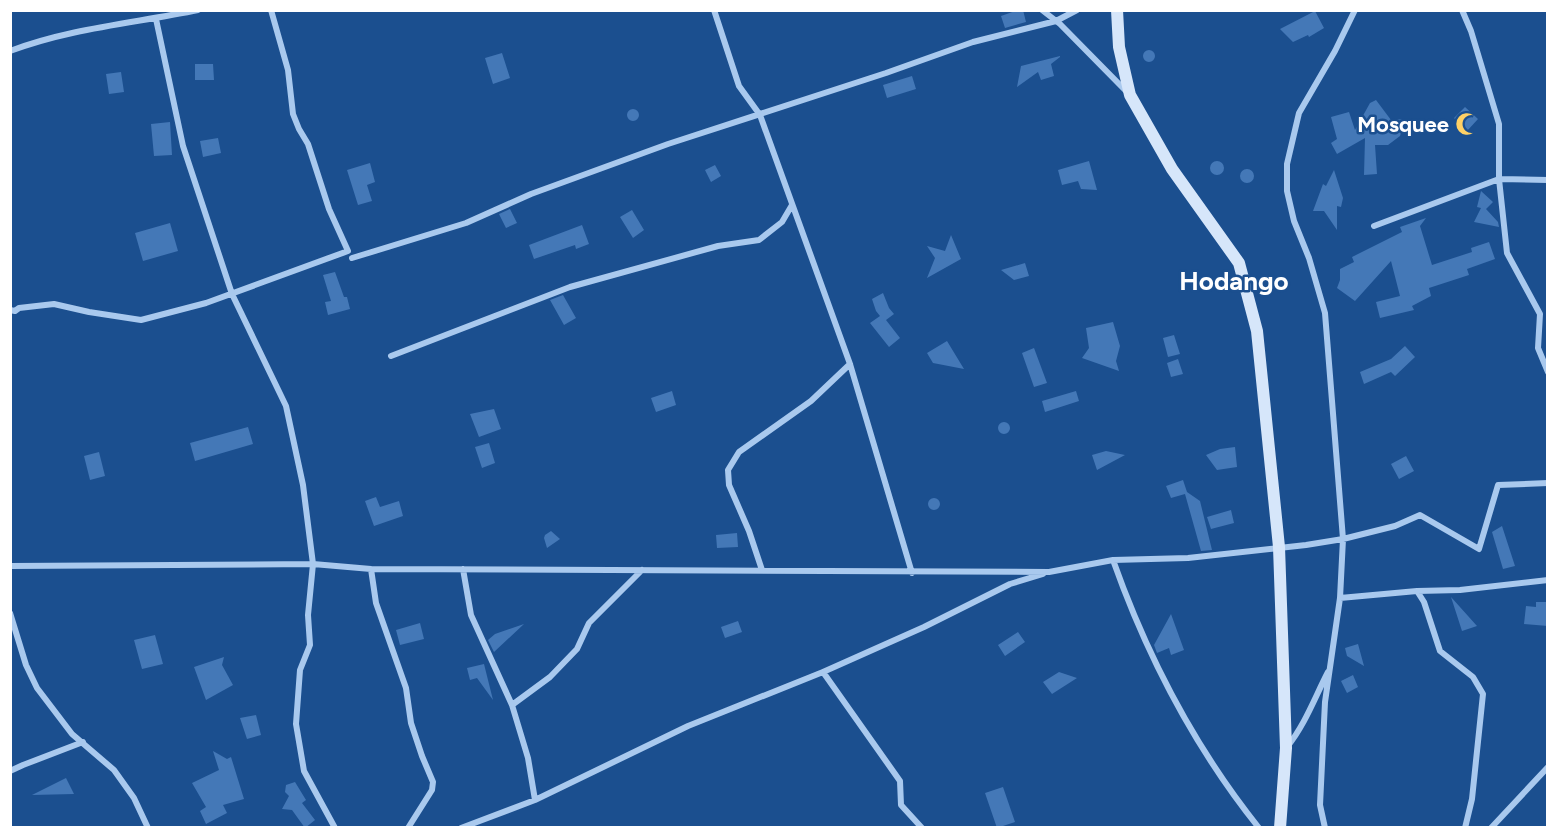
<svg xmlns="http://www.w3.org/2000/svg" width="1558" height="838" font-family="Figtree,sans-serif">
<rect width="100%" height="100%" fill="#1b4f8f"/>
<path fill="#4478b7" d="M1018,10H1023L1026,22L1005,28L1001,16Z
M1315,11L1324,28L1309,37L1308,35L1293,42L1280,29Z
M1143 56a6 6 0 1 1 12 0a6 6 0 1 1-12 0Z
M502,53L510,78L493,84L485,58Z
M1060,56V57L1051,64L1054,76L1041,80L1038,72L1017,87L1021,66Z
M195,64H213L214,80H195Z
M121,72L124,92L109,94L106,74Z
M912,76L916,89L887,98L883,85Z
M1376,100L1391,120L1405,119L1400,136L1388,145H1375L1377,174L1364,175L1365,138L1337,154L1331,143L1337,139L1331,117L1349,112L1355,130L1370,103Z
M1465,107L1478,119L1467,131L1454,118Z
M627 115a6 6 0 1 1 12 0a6 6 0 1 1-12 0Z
M170,122L172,155L154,156L151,124Z
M218,138L221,153L203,157L200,141Z
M1210 168a7 7 0 1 1 14 0a7 7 0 1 1-14 0Z
M1089,161L1097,190L1081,189L1078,181L1062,185L1058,170Z
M370,163L375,182L367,185L372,201L358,205L347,170Z
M715,165L721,176L711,182L705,170Z
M1240 176a7 7 0 1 1 14 0a7 7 0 1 1-14 0Z
M1334,170L1343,198L1341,207L1337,206V230L1324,211H1313L1323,184L1326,186Z
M1481,191L1493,202L1486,209L1498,222L1499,227L1474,222L1481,208L1477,207Z
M510,209L517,223L506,228L499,214Z
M632,210L644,230L633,238L620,217Z
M1426,218L1420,226L1432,265L1472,252L1471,248L1489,242L1495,259L1467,269L1469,275L1429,288L1431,296L1412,306L1414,310L1380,318L1376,302L1400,296L1391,261L1355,301L1337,288L1340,280V269L1354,262L1352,257L1402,232L1400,227Z
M170,223L178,251L143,261L135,233Z
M582,225L589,244L576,249L575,245L534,259L529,245Z
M951,235L961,259L927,278L935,258L927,246L945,251Z
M1025,263L1029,276L1014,280L1001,270Z
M335,272L344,297H347L350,309L328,315L325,302L331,301L323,275Z
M883,293L889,308L894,314L886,320L900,338L889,347L870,323L880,316L876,311L872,299Z
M563,295L576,318L564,325L550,300Z
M1113,322L1120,346L1116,361L1119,371L1082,358L1089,348L1086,328Z
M1174,335L1180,354L1168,357L1163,338Z
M947,341L964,369L933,363L927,353Z
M1405,346L1415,357L1395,376L1391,372L1364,384L1360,372L1391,359Z
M1034,348L1047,383L1034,387L1022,353Z
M1178,359L1183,374L1171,377L1167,363Z
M672,391L676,405L656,412L651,398Z
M1076,391L1079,401L1045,412L1042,401Z
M494,409L501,429L479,437L470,414Z
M998 428a6 6 0 1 1 12 0a6 6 0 1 1-12 0Z
M248,427L253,444L195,461L190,443Z
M489,443L495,463L482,468L475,447Z
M1235,447L1237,467L1217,470L1206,455L1220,449Z
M1106,451L1125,455L1097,470L1092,455Z
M99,452L105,476L90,480L84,456Z
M1406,456L1414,471L1399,479L1391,464Z
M1183,480L1187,492L1200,501L1212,550L1201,551L1185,494L1171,498L1166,486Z
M376,497L380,507L399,501L403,516L374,526L365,501Z
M928 504a6 6 0 1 1 12 0a6 6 0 1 1-12 0Z
M1231,510L1234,523L1211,529L1207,517Z
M1502,526L1515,566L1503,569L1492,532Z
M551,531L560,539L547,548L544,538L545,535Z
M737,533L738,547L717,548L716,535Z
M1451,597L1477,626L1462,631Z
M1536,602H1548V626L1524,624L1526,606L1536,607Z
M1171,614L1184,650L1171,655L1169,648L1157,653L1154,645Z
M738,621L742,632L725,638L721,627Z
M420,623L424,639L400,645L396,630Z
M524,624L494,652L488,640L495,634Z
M1018,632L1025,642L1005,656L998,645Z
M155,635L163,664L142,669L134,640Z
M1358,644L1364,666L1347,656L1345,648Z
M224,657L222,665L233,685L206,700L194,667Z
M484,664L493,700L477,678L470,680L467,668Z
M1059,672L1077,678L1052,694L1043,682Z
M1353,675L1358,687L1347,693L1341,681Z
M256,715L261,735L247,739L240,718Z
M213,751L227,759L231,757L244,799L223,805L227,813L206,824L200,811L206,807L192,783L219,770Z
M66,778L74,794L32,795Z
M295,782L306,800L302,803L315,820L305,828L292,810L282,809L289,796L285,792L286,785Z
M1003,787L1015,822L997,828L985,793Z"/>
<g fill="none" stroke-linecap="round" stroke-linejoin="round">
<path stroke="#a9c9ee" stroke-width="6" d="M714,10L739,86L760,115L850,364L912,573
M1042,10L1060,24L1126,91
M1462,10L1471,31L1499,124V179L1507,253L1540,314L1538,348L1548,372
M156,19L183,146L232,294L286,406L303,485L313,564L308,615L310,645L300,670L296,724L304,771L335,828
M10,51C71,28 135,23 198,10
M1374,226L1499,179L1548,180
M352,258L466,223L531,194L668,144L886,73L973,42L1056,21L1077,10
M10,310L15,311L19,308L54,304L89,312L141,320L206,303L348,251L329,209L308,144L299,129L293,114L288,70L271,10
M391,356L570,287L718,246L759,240L782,222L792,205
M1113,560C1147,656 1195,748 1259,828
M10,566L313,564L371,569L1049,572L1113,560L1188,558L1306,545L1343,539L1395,526L1420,515L1479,549L1498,485L1548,483
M371,569L376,603L406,688L411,723L422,756L433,782L432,790L408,828
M463,569L471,615L512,705
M762,570L749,531L729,485L728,470L739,452L811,401L850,364
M1417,591L1460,590L1548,580
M1340,598L1417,591L1424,602L1440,651L1473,677L1483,694L1472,799L1465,828
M10,613L26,665L37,688L72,734L114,770L134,798L148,828
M823,672L900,781L901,805L922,828
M1287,747C1305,725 1315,697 1328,672
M10,771L23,765L83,742
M535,800L528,758L512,705L550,677L577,649L589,623L642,570
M461,828L535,800L688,726L823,672L924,627L1010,584L1043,574
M1325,828L1320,805L1325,702L1340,598L1343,539L1325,313L1309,258L1294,221L1287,191V164L1299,113L1335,51L1355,10
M1491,828L1548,767"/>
<path stroke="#d6e6fa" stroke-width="12" d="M1117,10L1119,47L1130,95L1172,169L1239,263L1257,331L1279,547L1286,748L1280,828"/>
</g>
<defs>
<g id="mosque-bare" transform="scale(1.8)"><path d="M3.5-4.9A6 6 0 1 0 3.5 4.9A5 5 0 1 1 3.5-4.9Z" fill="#ffd166" stroke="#1b4f8f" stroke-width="2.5" paint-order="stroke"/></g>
</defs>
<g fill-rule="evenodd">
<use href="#mosque-bare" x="1467" y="124"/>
</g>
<g text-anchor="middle" stroke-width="5" stroke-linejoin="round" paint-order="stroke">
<g font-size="22" font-weight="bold" fill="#fff" stroke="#1b4f8f" text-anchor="end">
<text x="1449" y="132">Mosquee</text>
</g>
<g font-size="26" font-weight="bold" fill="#fff" stroke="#1b4f8f">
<text x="1234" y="290">Hodango</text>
</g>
</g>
<rect width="1558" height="838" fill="none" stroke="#ffffff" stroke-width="24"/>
</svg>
